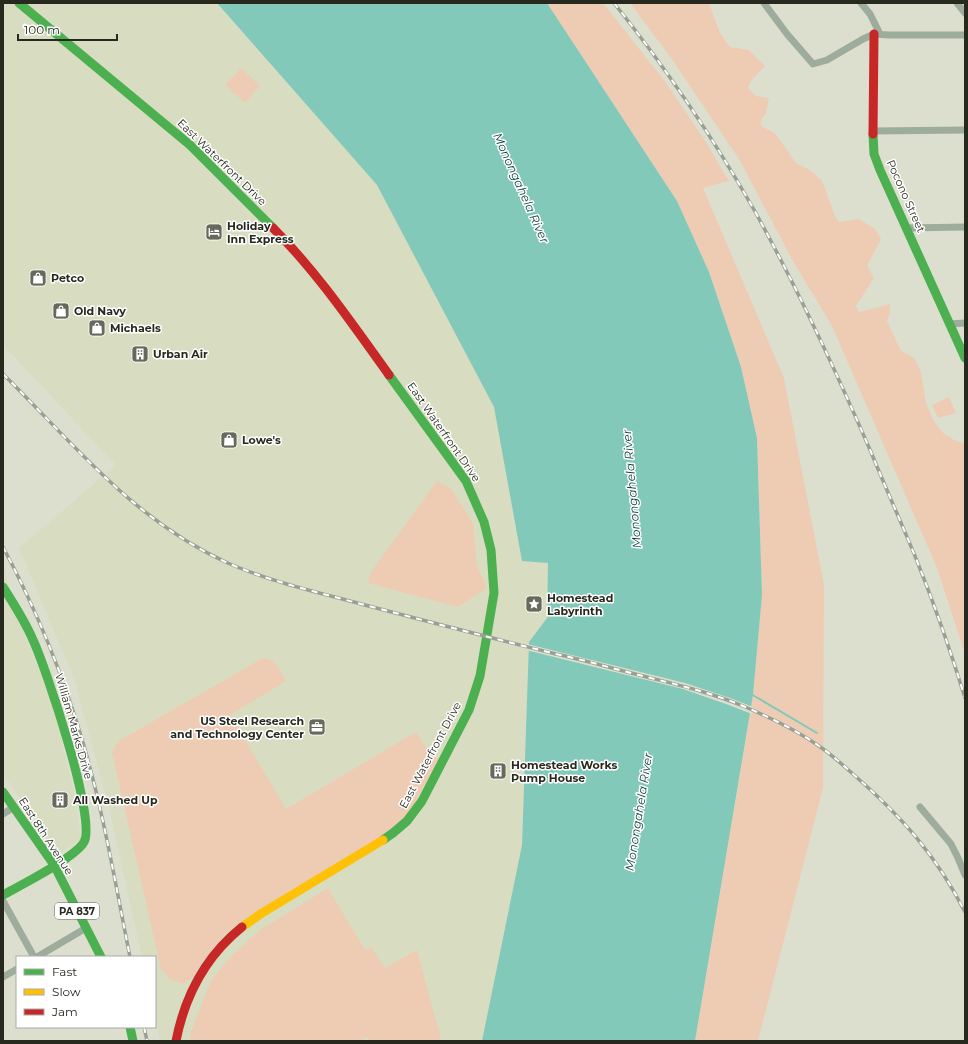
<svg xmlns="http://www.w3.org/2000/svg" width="968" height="1044" font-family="Montserrat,sans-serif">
<rect width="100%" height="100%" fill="#dcdfce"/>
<path fill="#d8dcc0" d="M3,3H217L377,185L494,407L522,561L548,563L547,618L529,642L522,845L482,1041H160L155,1018V957H142L110,812L75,681L19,548L116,465L3,345Z
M3,563L16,613L50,696L73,786L81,839L60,853L3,774Z"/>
<path fill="#eeccb4" d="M547,3H603L664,80L704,139L729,181L703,188L784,378L824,585L823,788L758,1041H695L753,695L762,595L757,438L741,367L709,272L677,201Z
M630,3H709L720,33L730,47L749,50L765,66L751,81L748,88L756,96L769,98L766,113L761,121L760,124L763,127L775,133L796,163L810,170L822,181L835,216L839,222L859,219L875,229L881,239L867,266L874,278L856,306L859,312L890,304V313L887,321L901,351L914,358L921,372L926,403L933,420L944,434L956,441L965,443V654L937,568L832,326L794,263L739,159L671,58Z
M241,68L260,86L245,103L225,85Z
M949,397L956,413L938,418L932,405Z
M437,481L451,489L473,523L477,566L487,588L458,607L368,583L371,572Z
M263,658L274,661L286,681L230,715L286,809L416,732L425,746L435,753L438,760L410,812L393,829L281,896L246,918L224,935L206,957L193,977L183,984L170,979L161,969L112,753L117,742Z
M328,888L365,950L371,947L385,968L417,950L441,1039L434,1041H369L367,1037L360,1041H190V1034L211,981L231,956L260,930Z"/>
<path fill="#82c9ba" d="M217,3H547L677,201L709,272L741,367L757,438L762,595L753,695L695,1041H482L522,845L529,642L547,618L548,563L522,561L494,407L377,185Z"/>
<path fill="#dcdfce" d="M527,644L685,683L730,698L753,707L752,714L726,704L683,689L526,650Z"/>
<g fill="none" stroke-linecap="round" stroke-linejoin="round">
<path stroke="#82c9ba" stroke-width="2" d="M751,694L817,733"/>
<path stroke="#9eac9e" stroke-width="7" d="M764,3L787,34L813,64L827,60L863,39L874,34L889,35H965
M861,3L870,14L880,34
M957,3L965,13
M873,131L965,130
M907,228L965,227
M949,324L965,323
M920,807L951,844L958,858L965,875
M3,814L14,807
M3,901L34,957
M37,957L86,928
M3,977L17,969"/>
<path stroke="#4caf50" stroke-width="9" d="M19,3L190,145L273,228
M873,134L874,154L880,170L965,358
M3,587C14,604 25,621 33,640C46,668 97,820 84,842C75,858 21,885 3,895
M3,792L54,865L101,957
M383,840L393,833L407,821L422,801L469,710L480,676L494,593L491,550L484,522L466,481L389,375
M130,1027L133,1041"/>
<path stroke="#ffc107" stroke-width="9" d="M242,927L262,913L383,840"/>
<path stroke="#c62828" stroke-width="9" d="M873,134L874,34
M273,228C317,272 353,325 389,375
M176,1041C185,995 206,956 242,927"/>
<g stroke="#98a093" stroke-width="3.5">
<path id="rail" d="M614,3C666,68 712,136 753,208C797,287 835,369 871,452C886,489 902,524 917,561C935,606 951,652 965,698
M3,374C76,446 134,521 230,564C272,582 317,592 361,604C426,621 491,638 556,654C584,660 611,668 639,675C674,684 710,692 743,706C769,717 796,730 819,746C832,755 843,765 854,775C902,817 936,855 965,912
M3,547C37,611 64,677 84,746C104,815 116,887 130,957
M144,1027L147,1041"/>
</g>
<use href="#rail" stroke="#fff" stroke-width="2" stroke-dasharray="6" stroke-linecap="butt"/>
</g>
<defs>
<g id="hotel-square" transform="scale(0.9)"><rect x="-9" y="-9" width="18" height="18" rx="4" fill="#66695c" stroke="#fff"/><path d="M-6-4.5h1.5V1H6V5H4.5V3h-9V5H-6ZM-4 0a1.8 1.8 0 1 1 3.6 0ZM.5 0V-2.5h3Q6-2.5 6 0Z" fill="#fff"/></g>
<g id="shop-square" transform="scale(0.9)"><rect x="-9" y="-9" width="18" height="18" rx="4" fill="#66695c" stroke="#fff"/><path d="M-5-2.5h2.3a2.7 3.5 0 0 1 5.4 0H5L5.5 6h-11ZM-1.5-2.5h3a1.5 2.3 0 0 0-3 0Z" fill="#fff"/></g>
<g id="building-square" transform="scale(0.9)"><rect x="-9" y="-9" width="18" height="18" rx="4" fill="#66695c" stroke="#fff"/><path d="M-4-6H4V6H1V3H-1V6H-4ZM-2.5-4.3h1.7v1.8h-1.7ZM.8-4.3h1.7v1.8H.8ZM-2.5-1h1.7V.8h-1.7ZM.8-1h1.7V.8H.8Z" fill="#fff"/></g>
<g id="sight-square" transform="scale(0.9)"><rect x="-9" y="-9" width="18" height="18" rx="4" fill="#66695c" stroke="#fff"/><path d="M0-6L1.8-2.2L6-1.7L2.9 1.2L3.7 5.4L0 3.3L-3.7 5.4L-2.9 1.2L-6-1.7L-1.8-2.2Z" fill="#fff"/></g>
<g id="office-square" transform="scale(0.9)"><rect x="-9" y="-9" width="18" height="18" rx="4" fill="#66695c" stroke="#fff"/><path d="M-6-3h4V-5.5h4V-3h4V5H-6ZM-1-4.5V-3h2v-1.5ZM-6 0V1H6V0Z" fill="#fff"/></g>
</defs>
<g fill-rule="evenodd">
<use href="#hotel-square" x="214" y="232"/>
<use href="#shop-square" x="38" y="278"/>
<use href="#shop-square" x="61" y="311"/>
<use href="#shop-square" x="97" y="328"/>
<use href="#building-square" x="140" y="354"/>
<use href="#shop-square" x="229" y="440"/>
<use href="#sight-square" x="534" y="604"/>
<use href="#office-square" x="317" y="727"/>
<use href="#building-square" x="498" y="771"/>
<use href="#building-square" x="60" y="800"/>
</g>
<g text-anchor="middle" stroke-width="3" stroke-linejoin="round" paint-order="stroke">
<rect fill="#fff" stroke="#686962" stroke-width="1" x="55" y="903" width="44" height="16" rx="3"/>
<g font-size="10" font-weight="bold" fill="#27291e">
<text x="77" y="915">PA 837</text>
</g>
<g font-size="11" fill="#27291e" stroke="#fff">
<text transform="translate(222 162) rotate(44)" y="4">East Waterfront Drive</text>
<text transform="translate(906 196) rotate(66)" y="4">Pocono Street</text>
<text transform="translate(444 432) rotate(55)" y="4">East Waterfront Drive</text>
<text transform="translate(74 726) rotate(74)" y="4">William Marks Drive</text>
<text transform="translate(430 755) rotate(-62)" y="4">East Waterfront Drive</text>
<text transform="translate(46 836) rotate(57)" y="4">East 8th Avenue</text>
</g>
<g font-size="11" font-weight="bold" fill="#27291e" stroke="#fff" text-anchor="start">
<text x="227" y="230">Holiday<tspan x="227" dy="13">Inn Express</tspan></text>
<text x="51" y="282">Petco</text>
<text x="74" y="315">Old Navy</text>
<text x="110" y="332">Michaels</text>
<text x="153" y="358">Urban Air</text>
<text x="242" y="444">Lowe's</text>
<text x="547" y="602">Homestead<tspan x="547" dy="13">Labyrinth</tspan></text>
<text x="304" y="725" text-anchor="end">US Steel Research<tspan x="304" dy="13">and Technology Center</tspan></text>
<text x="511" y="769">Homestead Works<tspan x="511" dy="13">Pump House</tspan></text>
<text x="73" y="804">All Washed Up</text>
</g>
<g font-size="12" font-style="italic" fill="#0b3b35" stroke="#fff">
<text transform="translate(521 188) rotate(66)" y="4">Monongahela River</text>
<text transform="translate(632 489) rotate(-95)" y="4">Monongahela River</text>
<text transform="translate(639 812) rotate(-81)" y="4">Monongahela River</text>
</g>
</g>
<rect width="968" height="1044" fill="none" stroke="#27291e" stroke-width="8"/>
<rect x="16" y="956" width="140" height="72" fill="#ffffff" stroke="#a9a9a5"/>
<rect x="24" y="969" width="20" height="6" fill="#4caf50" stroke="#a9a9a5"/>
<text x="52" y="976" font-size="12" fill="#27291e">Fast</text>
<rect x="24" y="989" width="20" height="6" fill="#ffc107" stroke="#a9a9a5"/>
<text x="52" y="996" font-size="12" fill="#27291e">Slow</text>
<rect x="24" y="1009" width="20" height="6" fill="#c62828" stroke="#a9a9a5"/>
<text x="52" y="1016" font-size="12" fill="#27291e">Jam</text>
<path d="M18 34v6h99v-6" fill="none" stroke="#27291e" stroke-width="2"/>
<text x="24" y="34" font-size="12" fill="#27291e" stroke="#ffffff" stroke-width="3" paint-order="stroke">100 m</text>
</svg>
